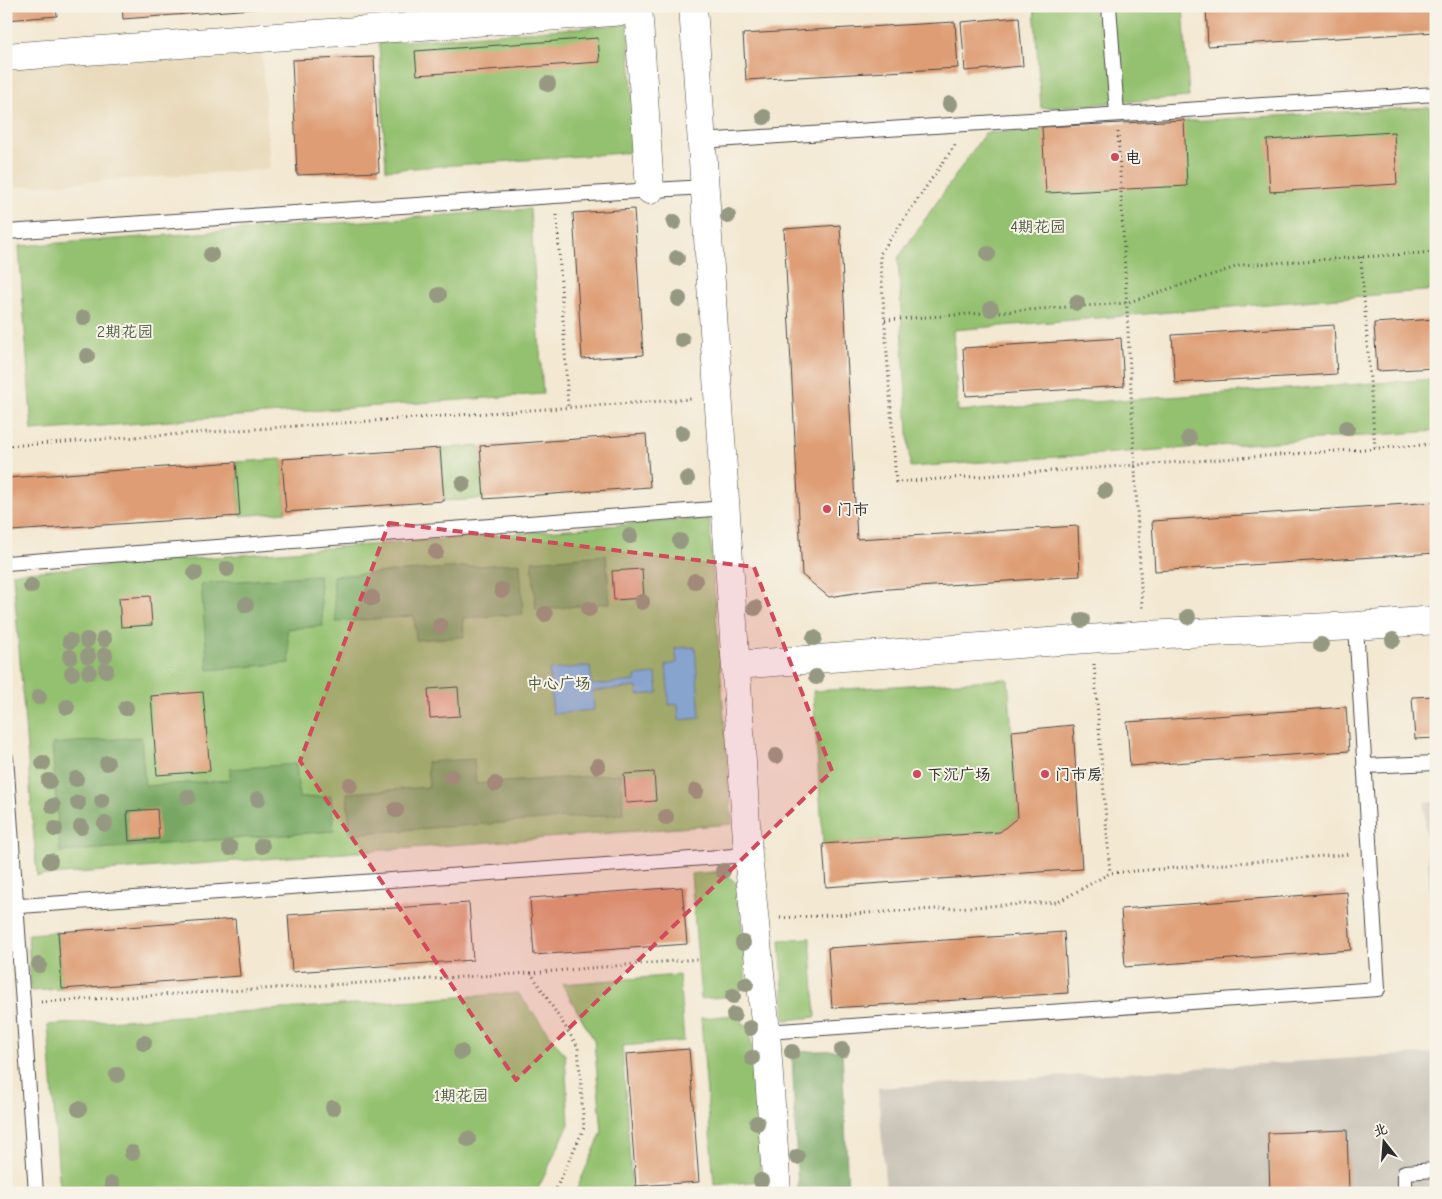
<svg xmlns="http://www.w3.org/2000/svg" width="1442" height="1199" font-family="'Comic Neue','LXGW WenKai TC',sans-serif">
<rect width="100%" height="100%" fill="#f7f3e8"/>
<filter id="ink" filterUnits="userSpaceOnUse"><feTurbulence type="fractalNoise" baseFrequency=".02" numOctaves="2"/><feDisplacementMap in="SourceGraphic" scale="10" xChannelSelector="R" yChannelSelector="G"/><feConvolveMatrix kernelMatrix="1 2 1 2 8 2 1 2 1" color-interpolation-filters="sRGB"/></filter>
<filter id="wash" filterUnits="userSpaceOnUse"><feTurbulence type="fractalNoise" baseFrequency=".0096" numOctaves="4" result="noise"/><feDisplacementMap in="SourceGraphic" scale="20" xChannelSelector="R" yChannelSelector="G"/><feGaussianBlur stdDeviation="1.12" result="paint"/><feColorMatrix in="noise" values="0 0 0 0 0 0 0 0 0 0 0 0 0 0 0 0 0 1.4 0 .05"/><feComposite in="paint" operator="in"/></filter>
<g filter="url(#wash)">
<rect width="100%" height="100%" fill="#f3e8d2"/>
<path fill="#e8d9ba" d="M261,35L270,169L14,187L6,79V52Z"/>
<path fill="#c9c3b8" d="M1424,802H1436V986Z
M1436,1053V1193H886L878,1088Z"/>
<path fill="#94c16f" stroke="#60764d" d="M1034,6H1183L1189,97L1041,108Z
M628,24L636,152L386,170L379,43Z
M1430,107L1436,172V290L953,330L958,411L1436,379V431L910,467L898,258L985,133Z
M530,209L543,394L32,431L19,246Z
M480,446L484,499L444,501L440,448Z
M282,459L286,512L240,516L236,462Z
M709,518L732,824L37,876L13,573Z
M1008,679L1018,817L1000,832L823,844L813,691Z
M723,871L739,886L746,984L733,996L701,999L691,874Z
M58,932L62,989L31,991L28,934Z
M810,938L816,1017L785,1020L780,940Z
M679,975L684,1041L622,1046L632,1190L575,1193L602,1132L594,1040L562,984Z
M518,993L565,1055L569,1124L536,1193H60L48,1025Z
M734,1015L750,1028L761,1181L714,1185L701,1018Z"/>
<path fill="#77a762" stroke="#516946" d="M606,555L610,603L536,610L532,561Z
M520,563L523,614L463,618L464,637L416,640L414,616L336,622L333,576Z
M319,575L323,626L287,629L290,663L208,670L201,584Z
M141,737L145,786L230,780V769L296,764L299,798L331,796L334,831L60,852L52,744Z
M474,759L476,784L621,774L623,814L350,834L347,793L429,787L427,762Z
M842,1050L848,1193H798L792,1052Z"/>
<path fill="#75bbec" stroke="#50738c" d="M695,647L700,718L679,720L678,704L669,705L666,665L677,663L675,648Z
M590,666L592,685L635,681V676L656,674L658,693L638,695L637,687L593,691L594,710L553,714L549,670Z"/>
<g id="blocks">
<path fill="#de9d74" d="M6,6H56L57,16L6,20Z
M122,6H264L265,8L123,19Z
M1206,6H1436V32L1208,46Z
M1019,17L1023,66L965,71L961,22Z
M955,22L958,68L746,80L743,34Z
M598,38L600,62L417,75L415,51Z
M374,57L379,172L297,175L292,60Z
M1184,120L1187,186L1046,193L1042,127Z
M1394,132L1397,184L1270,192L1267,140Z
M634,209L643,355L582,359L573,213Z
M840,225L857,539L1078,526L1080,576L874,590L829,597L802,575L784,229Z
M1436,319V368L1377,371L1374,323Z
M1334,325L1337,374L1175,383L1172,335Z
M1121,338L1124,386L966,396L963,348Z
M646,434L650,487L484,499L480,446Z
M440,448L444,501L286,512L282,459Z
M236,462L240,516L11,531L8,478Z
M1436,502V553L1155,571L1152,521Z
M642,569L644,598L614,600L612,571Z
M150,596L152,625L121,627L119,598Z
M458,687L460,716L430,718L428,689Z
M203,692L210,771L157,775L151,696Z
M1436,696V738L1415,739L1412,697Z
M1346,707L1349,751L1130,766L1127,722Z
M1073,725L1082,869L826,887L823,844L1000,832L1018,817L1012,731Z
M654,772L656,801L626,803L624,774Z
M157,809L159,839L129,841L127,811Z
M682,887L687,944L534,955L530,898Z
M1347,892L1351,950L1125,967L1121,909Z
M469,903L473,960L292,972L288,915Z
M235,919L240,976L62,989L58,932Z
M1064,932L1068,993L832,1008L828,948Z
M689,1049L699,1182L636,1186L626,1054Z
M1347,1130L1349,1193H1270L1268,1133Z"/>
</g>
</g>
<g filter="url(#ink)">
<use href="#blocks" fill-opacity="0" stroke="#494744" stroke-width="1"/>
<g fill="none" stroke-linecap="round" stroke-linejoin="round">
<g stroke="#494744" stroke-width="16">
<path id="service" d="M1109,6L1117,114
M701,141L1436,94
M6,232L555,196L704,187
M6,563L726,508
M6,757L36,1193
M1364,766L1436,763
M6,907L748,855
M766,1032L1378,989L1356,626
M1405,1193V1172L1436,1170"/>
</g>
<g stroke="#494744" stroke-width="29">
<path id="minor" d="M638,6L650,190
M693,6L748,855L766,1032L777,1193
M6,57L638,10
M736,665L1143,635L1356,626L1436,620"/>
</g>
<path stroke="#494744" stroke-width="3" stroke-dasharray="1 4" stroke-linecap="butt" d="M1118,132L1142,608
M955,145L880,254L896,482L1436,444
M557,215L568,406
M1361,257L1375,448
M885,320L1126,303L1242,265L1436,252
M6,446L692,399
M1094,664L1110,873
M780,918L1058,902L1110,873L1350,854
M531,973L698,959
M41,1002L531,973L578,1047L584,1128L554,1193"/>
<use href="#service" stroke="#fff" stroke-width="14"/>
<use href="#minor" stroke="#fff" stroke-width="28"/>
</g>
<g fill="#969981">
<circle cx="548" cy="84" r="8"/>
<circle cx="950" cy="104" r="8"/>
<circle cx="764" cy="117" r="8"/>
<circle cx="728" cy="216" r="8"/>
<circle cx="674" cy="222" r="8"/>
<circle cx="988" cy="254" r="8"/>
<circle cx="211" cy="255" r="8"/>
<circle cx="677" cy="258" r="8"/>
<circle cx="439" cy="295" r="8"/>
<circle cx="679" cy="299" r="8"/>
<circle cx="1077" cy="303" r="8"/>
<circle cx="991" cy="309" r="8"/>
<circle cx="84" cy="318" r="8"/>
<circle cx="682" cy="340" r="8"/>
<circle cx="87" cy="356" r="8"/>
<circle cx="1347" cy="428" r="8"/>
<circle cx="682" cy="433" r="8"/>
<circle cx="1189" cy="438" r="8"/>
<circle cx="687" cy="479" r="8"/>
<circle cx="463" cy="484" r="8"/>
<circle cx="1105" cy="491" r="8"/>
<circle cx="630" cy="536" r="8"/>
<circle cx="680" cy="541" r="8"/>
<circle cx="436" cy="552" r="8"/>
<circle cx="227" cy="569" r="8"/>
<circle cx="195" cy="573" r="8"/>
<circle cx="695" cy="581" r="8"/>
<circle cx="31" cy="586" r="8"/>
<circle cx="502" cy="590" r="8"/>
<circle cx="372" cy="598" r="8"/>
<circle cx="642" cy="602" r="8"/>
<circle cx="246" cy="605" r="8"/>
<circle cx="755" cy="608" r="8"/>
<circle cx="589" cy="609" r="8"/>
<circle cx="545" cy="614" r="8"/>
<circle cx="1188" cy="617" r="8"/>
<circle cx="1082" cy="620" r="8"/>
<circle cx="440" cy="626" r="8"/>
<circle cx="814" cy="638" r="8"/>
<circle cx="104" cy="639" r="8"/>
<circle cx="87" cy="640" r="8"/>
<circle cx="1393" cy="640" r="8"/>
<circle cx="70" cy="641" r="8"/>
<circle cx="1321" cy="645" r="8"/>
<circle cx="105" cy="655" r="8"/>
<circle cx="88" cy="656" r="8"/>
<circle cx="70" cy="657" r="8"/>
<circle cx="106" cy="670" r="8"/>
<circle cx="89" cy="672" r="8"/>
<circle cx="72" cy="673" r="8"/>
<circle cx="816" cy="677" r="8"/>
<circle cx="39" cy="697" r="8"/>
<circle cx="67" cy="707" r="8"/>
<circle cx="126" cy="708" r="8"/>
<circle cx="776" cy="756" r="8"/>
<circle cx="43" cy="763" r="8"/>
<circle cx="107" cy="763" r="8"/>
<circle cx="598" cy="766" r="8"/>
<circle cx="451" cy="777" r="8"/>
<circle cx="76" cy="779" r="8"/>
<circle cx="49" cy="781" r="8"/>
<circle cx="495" cy="784" r="8"/>
<circle cx="350" cy="785" r="8"/>
<circle cx="696" cy="791" r="8"/>
<circle cx="188" cy="797" r="8"/>
<circle cx="258" cy="799" r="8"/>
<circle cx="102" cy="801" r="8"/>
<circle cx="78" cy="803" r="8"/>
<circle cx="53" cy="806" r="8"/>
<circle cx="396" cy="810" r="8"/>
<circle cx="666" cy="817" r="8"/>
<circle cx="105" cy="824" r="8"/>
<circle cx="81" cy="827" r="8"/>
<circle cx="55" cy="829" r="8"/>
<circle cx="262" cy="846" r="8"/>
<circle cx="230" cy="848" r="8"/>
<circle cx="50" cy="861" r="8"/>
<circle cx="723" cy="871" r="8"/>
<circle cx="743" cy="943" r="8"/>
<circle cx="39" cy="965" r="8"/>
<circle cx="746" cy="984" r="8"/>
<circle cx="733" cy="996" r="8"/>
<circle cx="734" cy="1015" r="8"/>
<circle cx="750" cy="1028" r="8"/>
<circle cx="144" cy="1043" r="8"/>
<circle cx="842" cy="1050" r="8"/>
<circle cx="461" cy="1052" r="8"/>
<circle cx="792" cy="1052" r="8"/>
<circle cx="752" cy="1058" r="8"/>
<circle cx="117" cy="1075" r="8"/>
<circle cx="333" cy="1108" r="8"/>
<circle cx="79" cy="1109" r="8"/>
<circle cx="757" cy="1123" r="8"/>
<circle cx="468" cy="1139" r="8"/>
<circle cx="132" cy="1153" r="8"/>
<circle cx="797" cy="1157" r="8"/>
<circle cx="761" cy="1181" r="8"/>
<circle cx="112" cy="1184" r="8"/>
</g>
</g>
<path fill="#d1495b" fill-opacity="0.2" stroke="#d1495b" stroke-width="4" stroke-dasharray="10 6" stroke-linejoin="round" d="M389,523L754,567L832,771L516,1080L300,761Z"/>
<g fill="#d1495b" stroke="#f7f3e8" stroke-width="2">
<circle cx="1115" cy="157" r="5"/>
<circle cx="827" cy="509" r="5"/>
<circle cx="917" cy="774" r="5"/>
<circle cx="1045" cy="774" r="5"/>
</g>
<g text-anchor="middle" stroke-width="4" stroke-linejoin="round" paint-order="stroke">
<g font-size="16" fill="#2b2b2b" stroke="#f7f3e8" text-anchor="start">
<text x="1125" y="163">电</text>
<text x="837" y="515">门市</text>
<text x="927" y="780">下沉广场</text>
<text x="1055" y="780">门市房</text>
</g>
<g font-size="16" fill="#4a583f" stroke="#f7f3e8">
<text x="1038" y="232">4期花园</text>
<text x="125" y="337">2期花园</text>
<text x="559" y="689">中心广场</text>
<text x="461" y="1101">1期花园</text>
</g>
</g>
<rect width="1442" height="1199" fill="none" stroke="#f7f3e8" stroke-width="25"/>
<g transform="translate(1384 1142) rotate(343)" stroke="#f7f3e8" stroke-width="4" paint-order="stroke">
<path d="M0-4L9 19L0 12L-9 19Z" fill="#2b2b2b"/>
<text y="-8" font-size="14" font-weight="bold" text-anchor="middle" fill="#2b2b2b">北</text>
</g>
</svg>
